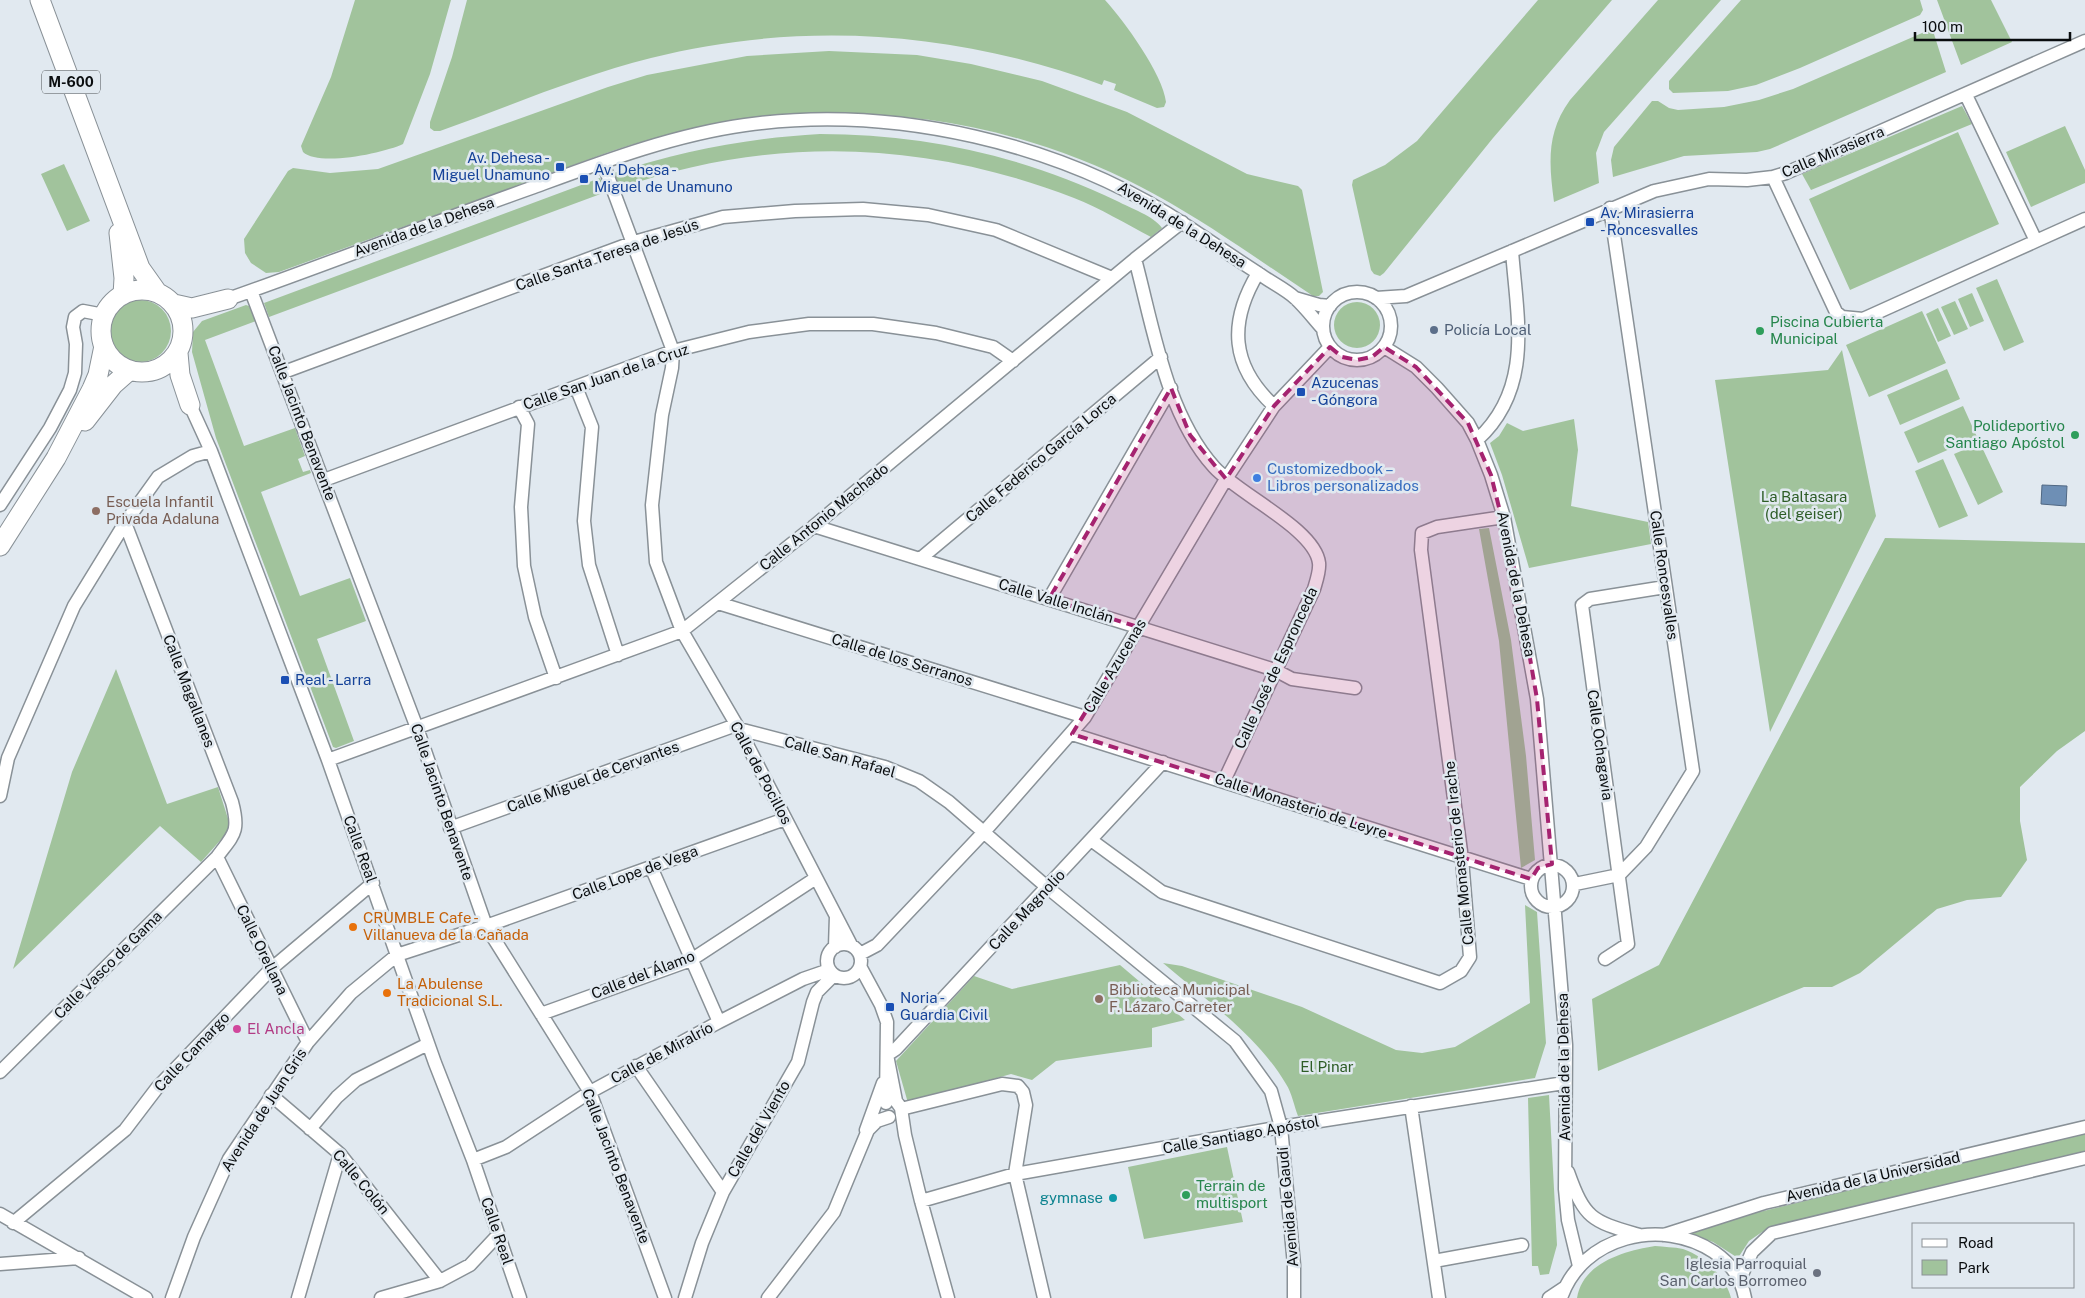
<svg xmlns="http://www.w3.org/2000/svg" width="2085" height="1298" font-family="'Public Sans',sans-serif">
<rect width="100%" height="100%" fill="#e1e9f0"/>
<path fill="#a1c39c" d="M355,0H451L430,74L403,144C384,153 319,167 303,152L301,146L331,77Z
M467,0H1105C1124,21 1163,74 1166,102L1164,107L1157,108L1114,90L1116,84L1104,80L1102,85C957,31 801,20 651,58C579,76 510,106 440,131H434L430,128V122L452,57Z
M1538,0H1612L1493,138L1384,273L1380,276L1374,274L1371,270L1352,185L1353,180L1385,165L1417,141Z
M1658,0H1721L1604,132L1596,153L1599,183L1554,202C1549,164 1546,133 1570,100Z
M1741,0H1920L1923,10L1920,15L1800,68L1756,85L1728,91L1673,93L1669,89V81Z
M1937,0H1991L2012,42L1961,65Z
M1929,30L1934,34L1946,72L1770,149L1757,152L1684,156L1613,177L1611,160L1614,147L1652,101H1658L1669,108L1678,110L1724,107L1759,100L1793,89Z
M829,51L917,55L971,64L1042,81L1127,112L1247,174L1298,186L1302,190L1323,292L1319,296H1313C1257,259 1201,218 1141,187C974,101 788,93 612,151L279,272L266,273L251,263L245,253L244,239L288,171L293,168L330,173L378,169L608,87L647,75L747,56Z
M1962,106L1972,124L1811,190L1802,174Z
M2065,126L2085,170V183L2031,207L2006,152Z
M1958,132L1999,224L1850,290L1809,199Z
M820,134C923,134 1024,156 1117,201C1130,208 1154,216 1162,228L1151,237C1126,224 1100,208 1074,198C924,140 772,135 620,188L614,173C682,151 748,138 820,134Z
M64,164L90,221L67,231L41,174Z
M600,178L606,192L269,317L264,303Z
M1997,279L2024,342L2004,351L1976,288Z
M1972,293L1984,321L1970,327L1958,299Z
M109 331a31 31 0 1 1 62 0a31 31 0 1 1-62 0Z
M1955,301L1968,329L1954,335L1941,307Z
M1334 325a23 23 0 1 1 46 0a23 23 0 1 1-46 0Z
M246,305L249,306L256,321L205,340L244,446L295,428L305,456L298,459L303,472L310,470L311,473L261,492L300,596L350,578L366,621L317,639L354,741L336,748L333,747L216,438L192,352L193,332L202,321Z
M1938,308L1951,336L1938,342L1926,314Z
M1922,311L1946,363L1869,397L1846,345Z
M1842,350L1876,516L1770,732L1715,380L1828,370Z
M1947,369L1960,399L1900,425L1887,395Z
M1963,406L1977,437L1918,463L1904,432Z
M1574,419L1578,450L1571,506L1648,522L1651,544L1529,568L1502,475L1490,443L1499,436L1507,423L1523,431Z
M1980,443L2003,492L1978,505L1954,454Z
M1943,459L1968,516L1939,528L1915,471Z
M1489,528L1511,640L1526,756L1535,860L1521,868L1499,641L1479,529Z
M116,669L167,804L218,787L230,825L225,835L201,862L160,826L13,969L72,772Z
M1525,905L1537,912L1546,1043L1535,1078L1298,1116C1294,1106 1292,1093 1286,1084C1257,1035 1206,1000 1163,963L1182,966L1302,1007L1396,1050L1422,1053L1455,1047L1530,1003Z
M1120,965L1185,1020L1152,1028V1047L1056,1061L1032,1080L1011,1074L908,1103L896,1061L974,976L1012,989Z
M1549,1095L1557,1245L1549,1274L1540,1275L1538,1266H1532L1528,1098Z
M2085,1133V1154L1762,1232L1749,1241L1738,1258L1713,1242L1681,1231Z
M1227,1147L1243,1222L1144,1239L1128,1167Z
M1655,1246C1664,1247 1674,1247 1683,1249C1704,1256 1726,1277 1731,1298H1577C1583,1262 1625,1251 1655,1246Z"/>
<path fill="#9ec198" d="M1885,538L2085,543V731L2057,751L2020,787V821L2027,860L2001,897L1967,900L1937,909L1860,973L1832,987H1804L1598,1071L1592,999L1659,965Z"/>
<path fill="#6e8fb5" stroke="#506883" d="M2042,485L2067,486L2066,506L2041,504Z"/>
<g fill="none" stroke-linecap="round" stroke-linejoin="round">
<g stroke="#899197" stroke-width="15">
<path id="minor" d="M603,163L673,351L672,368L662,415L652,505L656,562L682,631L739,729L836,916
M1773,177L1836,312L1842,317L1863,319L2036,241L1966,95
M2036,241L2085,219
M1135,259C1153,326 1166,414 1214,467C1238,494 1315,529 1319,563C1320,571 1316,582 1314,589L1224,781
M1258,273C1228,323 1231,366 1274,406
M251,291L417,728L486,926L590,1092L665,1298
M1323 326a34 34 0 1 1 68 0a34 34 0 1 1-68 0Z
M1295,298L1319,305L1330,306
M1376,298L1406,296L1654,191L1709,179L1747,180L1773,177L1786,173L2085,41
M228,299C330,263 432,223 534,187C602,162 673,135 745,125C893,104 1062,143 1187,226C1211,242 1236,259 1261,275C1272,283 1285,289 1295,298C1305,307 1314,319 1323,329
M1384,347L1416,367L1437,388L1468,423L1477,440L1491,475L1504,517L1537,699L1566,1045L1565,1189L1568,1220L1579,1266
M284,372L634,242L723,217L795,211L863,209L928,215L996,230L1112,278
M576,387L592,427L584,521L589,565L618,655
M190,405L211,451L328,760L435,1063L473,1160L520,1298
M519,407L528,424L521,507L524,566L535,617L556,678
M1477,440C1534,388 1517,318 1512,251
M324,480L673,351L749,332L809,324H873L936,333L993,347L1013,361
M0,505L50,428L70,390L75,373L76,344L73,327L75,317L83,311L104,315
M814,526L1275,670L1292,679L1355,688
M920,559L1161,357
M1049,599L1171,388
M718,603L1085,717
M739,729L885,767L919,781L949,802L1048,888L1235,1041L1271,1091L1281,1127L1294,1265V1298
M1072,734L1531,879
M328,760L682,631L814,526L1135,259L1182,222
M0,796L8,758L74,606L125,523L158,477L193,456L211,451
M450,828L736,725
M1091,840L1162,892L1440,983L1461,971L1470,957L1462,859L1421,550L1422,533L1437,527L1504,517
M217,857L308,1042
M1531 886a21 21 0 1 1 42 0a21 21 0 1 1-42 0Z
M651,867L719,1022
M1575,884L1619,875L1646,847L1693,771L1610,208
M827 961a17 17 0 1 1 34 0a17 17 0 1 1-34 0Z
M835,947L836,916L851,945
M860,954L877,945L984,832L1085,717L1226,479L1274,406L1330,347
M1605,959L1628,944L1582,605L1590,599L1665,587
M861,968L881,1005L887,1022L886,1103
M541,1014L691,960L816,878
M887,1055L896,1049L1163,762
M887,1055L896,1101L901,1108L905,1135L921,1201L948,1298
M636,1066L723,1192
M0,1072L217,857C234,834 240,832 232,802L125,523
M271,1095L340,1154L440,1281
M1411,1106L1439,1298
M901,1109L1002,1084L1018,1086L1023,1092L1026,1105L1015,1174L1044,1298
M310,1129L337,1097L356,1080L428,1044
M866,1130L883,1083
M473,1160L506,1147L590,1092L719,1022L803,979L829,970
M1568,1172C1585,1220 1592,1221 1639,1235
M921,1201L1015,1174L1281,1127L1564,1083
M0,1214L146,1298
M13,1223L125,1130L157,1088L271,969L373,883
M1664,1235L1764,1203L2085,1127
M1434,1261L1522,1245
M0,1264L79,1258
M1740,1279L1752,1252L1772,1233L2085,1158
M172,1298L194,1237L229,1159L308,1042L351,993L397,955L486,926L785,819
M298,1298L340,1154
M381,1298L440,1281L470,1265L498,1235
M685,1298L702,1243L723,1192L798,1062L813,1002L817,992L834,975
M768,1298L834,1212L868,1130L877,1121L889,1117
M1549,1298L1564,1288
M1561,1298C1582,1236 1662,1217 1714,1252C1731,1264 1741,1277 1745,1298"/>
</g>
<g stroke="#899197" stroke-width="21">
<path id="highway" d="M40,0L140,268L157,292
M119,233L124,278L123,295
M101 331a41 41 0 1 1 82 0a41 41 0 1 1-82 0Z
M174,304L192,308L228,299
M178,353L180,375L190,405
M85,421L113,385L130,370
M0,546L56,458L92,389L98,375L104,346"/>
</g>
<use href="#minor" stroke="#fff" stroke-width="12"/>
<use href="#highway" stroke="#fff" stroke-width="19"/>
</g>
<path fill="#a52370" fill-opacity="0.2" stroke="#a52370" stroke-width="4" stroke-dasharray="10 6" stroke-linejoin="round" d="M1330,347L1342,357L1357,360L1372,357L1384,347L1416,367L1468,423L1491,475L1516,576L1537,699L1552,864L1538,868L1531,879L1072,734L1138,627L1049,599L1171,388L1190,435L1226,479L1274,406Z"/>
<g fill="#1a4fb4" stroke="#e1e9f0" stroke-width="2">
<rect x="555" y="162" width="10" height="10" rx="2.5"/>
<rect x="579" y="174" width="10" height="10" rx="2.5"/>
<rect x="1585" y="217" width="10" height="10" rx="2.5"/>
<rect x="1296" y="387" width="10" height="10" rx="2.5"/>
<rect x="280" y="675" width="10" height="10" rx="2.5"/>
<rect x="885" y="1002" width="10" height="10" rx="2.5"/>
</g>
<circle fill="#5c6f8a" stroke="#e1e9f0" stroke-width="2" cx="1434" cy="330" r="5"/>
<g fill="#2e9e5b" stroke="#e1e9f0" stroke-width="2">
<circle cx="1760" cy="331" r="5"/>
<circle cx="2075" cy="435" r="5"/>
<circle cx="1186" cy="1195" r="5"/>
</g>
<circle fill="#3f7fe0" stroke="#e1e9f0" stroke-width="2" cx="1257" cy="478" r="5"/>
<g fill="#8d6e63" stroke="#e1e9f0" stroke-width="2">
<circle cx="96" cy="511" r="5"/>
<circle cx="1099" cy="999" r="5"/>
</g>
<g fill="#e8710a" stroke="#e1e9f0" stroke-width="2">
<circle cx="353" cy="927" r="5"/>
<circle cx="387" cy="993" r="5"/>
</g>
<circle fill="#d1479c" stroke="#e1e9f0" stroke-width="2" cx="237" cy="1029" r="5"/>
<circle fill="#0f9aa8" stroke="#e1e9f0" stroke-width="2" cx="1113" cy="1198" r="5"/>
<circle fill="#6b7280" stroke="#e1e9f0" stroke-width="2" cx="1817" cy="1273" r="5"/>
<g text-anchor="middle" stroke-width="5" stroke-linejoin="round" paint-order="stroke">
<rect fill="#e1e9f0" stroke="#4a4f52" stroke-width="1" x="42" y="70.5" width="58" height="23" rx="4"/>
<g font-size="14" font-weight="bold" fill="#0a0d0f">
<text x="71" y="87">M-600</text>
</g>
<g font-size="15" fill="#0a0d0f" stroke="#e1e9f0">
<text transform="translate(1833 152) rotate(-23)" y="5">Calle Mirasierra</text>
<text transform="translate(1182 225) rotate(32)" y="5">Avenida de la Dehesa</text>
<text transform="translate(424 227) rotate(-20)" y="5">Avenida de la Dehesa</text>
<text transform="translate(607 255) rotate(-19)" y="5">Calle Santa Teresa de Jesús</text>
<text transform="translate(606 377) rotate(-19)" y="5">Calle San Juan de la Cruz</text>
<text transform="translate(302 423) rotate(69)" y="5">Calle Jacinto Benavente</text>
<text transform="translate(1041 458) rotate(-40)" y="5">Calle Federico García Lorca</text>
<text transform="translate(824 517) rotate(-39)" y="5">Calle Antonio Machado</text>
<text transform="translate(1664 575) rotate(82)" y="5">Calle Roncesvalles</text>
<text transform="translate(1516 584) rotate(79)" y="5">Avenida de la Dehesa</text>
<text transform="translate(1056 601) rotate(17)" y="5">Calle Valle Inclán</text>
<text transform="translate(902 660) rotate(17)" y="5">Calle de los Serranos</text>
<text transform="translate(1115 666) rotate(-59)" y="5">Calle Azucenas</text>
<text transform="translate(1276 668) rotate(-65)" y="5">Calle José de Espronceda</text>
<text transform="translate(189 691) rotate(69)" y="5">Calle Magallanes</text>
<text transform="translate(1600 745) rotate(82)" y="5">Calle Ochagavia</text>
<text transform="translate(840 757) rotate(16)" y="5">Calle San Rafael</text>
<text transform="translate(761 773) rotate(62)" y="5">Calle de Pocillos</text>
<text transform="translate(593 777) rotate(-20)" y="5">Calle Miguel de Cervantes</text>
<text transform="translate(442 802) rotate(71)" y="5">Calle Jacinto Benavente</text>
<text transform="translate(1301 806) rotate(18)" y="5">Calle Monasterio de Leyre</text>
<text transform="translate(360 849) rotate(70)" y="5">Calle Real</text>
<text transform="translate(1459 853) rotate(-96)" y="5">Calle Monasterio de Irache</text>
<text transform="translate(635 873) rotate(-20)" y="5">Calle Lope de Vega</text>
<text transform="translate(1027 910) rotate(-47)" y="5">Calle Magnolio</text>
<text transform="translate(262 950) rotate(64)" y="5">Calle Orellana</text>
<text transform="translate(108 965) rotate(-45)" y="5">Calle Vasco de Gama</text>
<text transform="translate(643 975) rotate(-21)" y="5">Calle del Álamo</text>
<text transform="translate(192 1052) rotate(-47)" y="5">Calle Camargo</text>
<text transform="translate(662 1053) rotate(-28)" y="5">Calle de Miralrío</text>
<text transform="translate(1564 1067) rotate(-91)" y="5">Avenida de la Dehesa</text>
<text transform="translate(264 1110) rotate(-57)" y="5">Avenida de Juan Gris</text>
<text transform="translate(759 1129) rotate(-60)" y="5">Calle del Viento</text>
<text transform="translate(1241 1135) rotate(-10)" y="5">Calle Santiago Apóstol</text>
<text transform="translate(616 1166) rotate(69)" y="5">Calle Jacinto Benavente</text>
<text transform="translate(1873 1177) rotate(-13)" y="5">Avenida de la Universidad</text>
<text transform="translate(361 1182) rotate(50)" y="5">Calle Colón</text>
<text transform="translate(1288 1207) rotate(-95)" y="5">Avenida de Gaudí</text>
<text transform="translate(497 1231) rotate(71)" y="5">Calle Real</text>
</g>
<g font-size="15" fill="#164399" stroke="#e1e9f0" text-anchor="start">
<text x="550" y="163" text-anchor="end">Av. Dehesa -<tspan x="550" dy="17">Miguel Unamuno</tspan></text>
<text x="594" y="175">Av. Dehesa -<tspan x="594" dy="17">Miguel de Unamuno</tspan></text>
<text x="1600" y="218">Av. Mirasierra<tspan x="1600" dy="17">- Roncesvalles</tspan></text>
<text x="1311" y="388">Azucenas<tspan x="1311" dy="17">- Góngora</tspan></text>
<text x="295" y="685">Real - Larra</text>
<text x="900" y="1003">Noria -<tspan x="900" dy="17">Guardia Civil</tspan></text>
</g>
<g font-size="15" fill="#27864d" stroke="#e1e9f0" text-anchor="start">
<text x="1770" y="327">Piscina Cubierta<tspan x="1770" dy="17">Municipal</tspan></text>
<text x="2065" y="431" text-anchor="end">Polideportivo<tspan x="2065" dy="17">Santiago Apóstol</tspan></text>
<text x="1196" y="1191">Terrain de<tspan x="1196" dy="17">multisport</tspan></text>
</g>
<g font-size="15" fill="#4e5e75" stroke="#e1e9f0" text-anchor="start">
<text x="1444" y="335">Policía Local</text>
</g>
<g font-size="15" fill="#366cbe" stroke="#e1e9f0" text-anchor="start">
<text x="1267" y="474">Customizedbook –<tspan x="1267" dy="17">Libros personalizados</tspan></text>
</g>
<g font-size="15" fill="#2e5d27" stroke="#e1e9f0">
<text x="1804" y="502">La Baltasara<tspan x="1804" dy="17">(del geiser)</tspan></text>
<text x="1327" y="1072">El Pinar</text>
</g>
<g font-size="15" fill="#785e54" stroke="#e1e9f0" text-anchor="start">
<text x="106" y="507">Escuela Infantil<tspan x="106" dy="17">Privada Adaluna</tspan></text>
<text x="1109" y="995">Biblioteca Municipal<tspan x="1109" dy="17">F. Lázaro Carreter</tspan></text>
</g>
<g font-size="15" fill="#c56008" stroke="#e1e9f0" text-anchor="start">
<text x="363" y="923">CRUMBLE Cafe -<tspan x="363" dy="17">Villanueva de la Cañada</tspan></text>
<text x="397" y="989">La Abulense<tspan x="397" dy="17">Tradicional S.L.</tspan></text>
</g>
<g font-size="15" fill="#b23c85" stroke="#e1e9f0" text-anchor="start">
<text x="247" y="1034">El Ancla</text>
</g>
<g font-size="15" fill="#0d838f" stroke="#e1e9f0" text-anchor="end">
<text x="1103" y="1203">gymnase</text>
</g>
<g font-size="15" fill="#5b616d" stroke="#e1e9f0" text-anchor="end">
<text x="1807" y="1269">Iglesia Parroquial<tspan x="1807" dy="17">San Carlos Borromeo</tspan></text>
</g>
</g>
<rect x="1912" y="1223" width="162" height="65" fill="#e1e9f0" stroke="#8b9196"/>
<rect x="1922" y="1239" width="25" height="8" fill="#ffffff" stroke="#8b9196"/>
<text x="1958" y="1248" font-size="15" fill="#0a0d0f">Road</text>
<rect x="1922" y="1260" width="25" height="15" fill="#a1c39c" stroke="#8b9196"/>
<text x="1958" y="1273" font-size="15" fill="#0a0d0f">Park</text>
<path d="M1915 32v8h155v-8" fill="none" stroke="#0a0d0f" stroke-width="2.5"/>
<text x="1922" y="32" font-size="15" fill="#0a0d0f" stroke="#e1e9f0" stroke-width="4" paint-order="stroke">100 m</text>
</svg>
